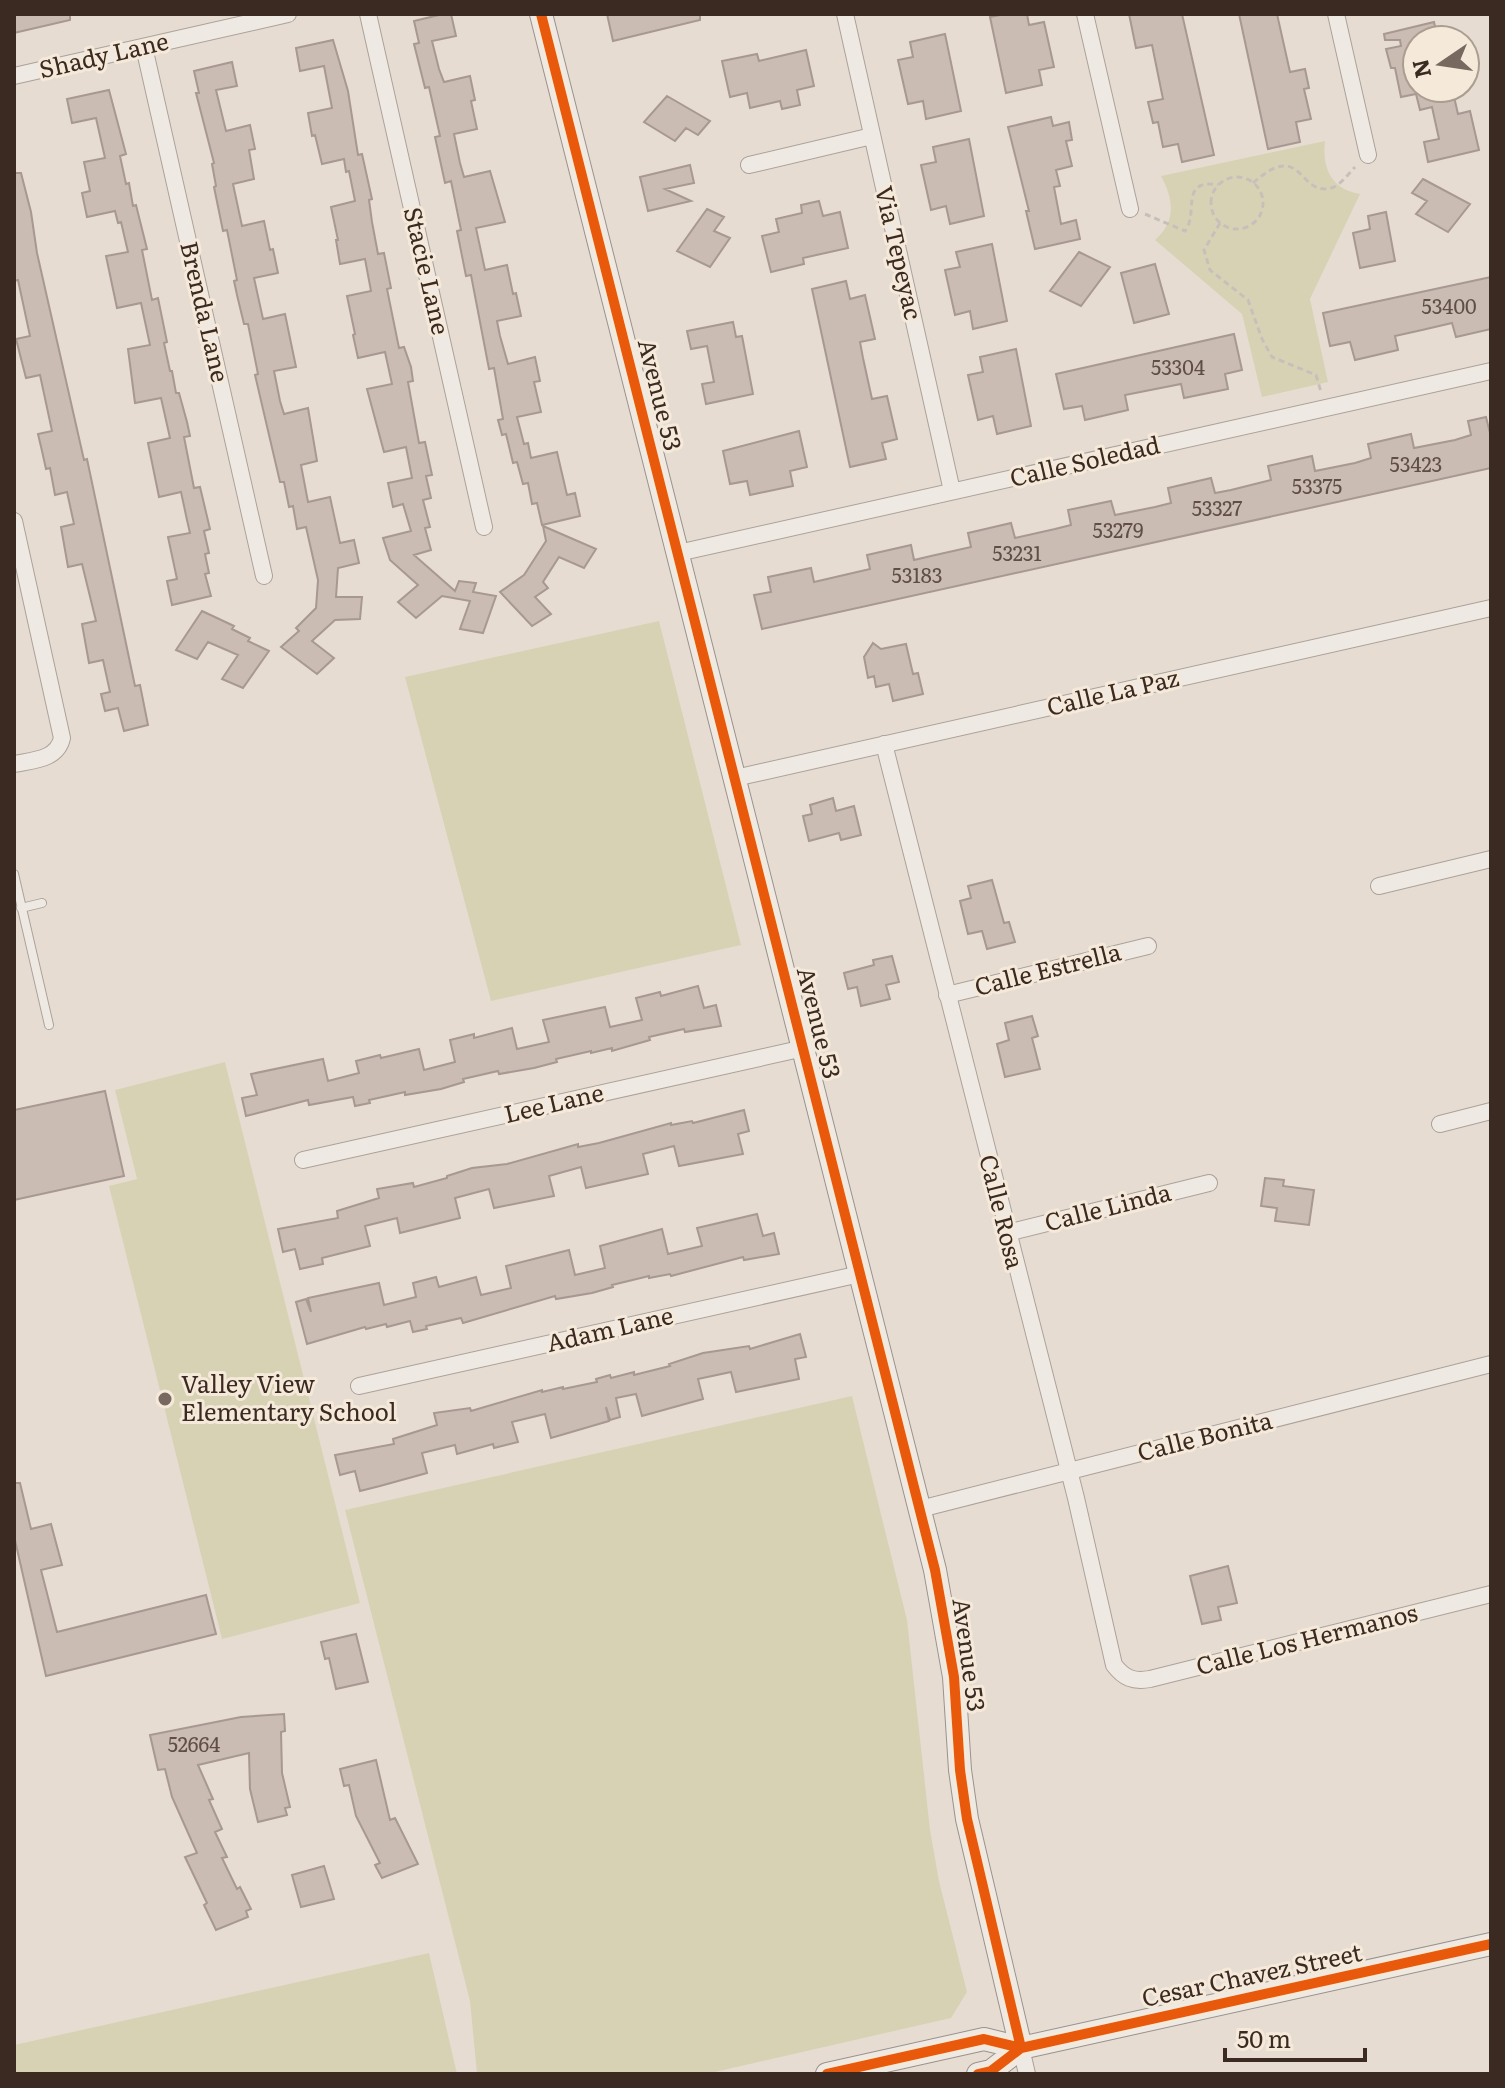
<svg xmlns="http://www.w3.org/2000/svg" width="1505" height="2088" font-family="Literata,serif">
<rect width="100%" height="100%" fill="#e6dcd2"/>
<path fill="#d8d2b5" d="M1325,141C1322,168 1331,189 1360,194L1310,299L1328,382L1262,397L1242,314L1155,240C1176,222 1174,200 1161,176Z
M659,621L741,945L491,1001L405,677Z
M225,1062L360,1603L222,1639L109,1186L137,1179L115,1090Z
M852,1396L907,1620L930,1830L939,1881L967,1992L951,2018L706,2074H477L470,2001L345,1510Z
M429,1953L457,2074H14V2045Z"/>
<path fill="#cabbb3" stroke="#a79891" stroke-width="2" d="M14,14H70V20L14,33Z
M443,14H451L456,36L432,41L439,69L444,82L470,76L475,100L471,101L477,129L454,134L460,163L464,177L490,171L505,222L476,228L485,270L507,265L513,294L516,293L521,316L497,321L500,336L508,364L535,357L540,381L534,382L541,412L517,417L524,444L528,443L531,458L557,452L567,495L575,493L580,516L542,525L537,503L532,504L528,483L523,484L517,462L513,463L506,434L502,435L498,420L503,419L494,368L489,369L471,275L466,276L457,231L461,230L451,181L445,183L435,137L440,136L429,87L425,88L414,44L419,43L414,21Z
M607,14H700V20L613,41Z
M1005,14H1027L1029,25L1044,22L1054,67L1039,70L1042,85L1006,93L990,17Z
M1129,14H1182L1214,155L1182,162L1178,144L1163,147L1158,122L1153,123L1148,102L1163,99L1152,45L1136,48Z
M1239,14H1277L1290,72L1305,69L1309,88L1304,89L1311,119L1296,122L1300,142L1268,149Z
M1434,22L1438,40H1417V88H1452L1458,114L1470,111L1479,150L1428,162L1424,142L1439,139L1432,107L1420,110L1416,94L1401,97L1395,68H1391L1386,49L1401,46L1400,40H1385L1384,34Z
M945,34L961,111L926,119L923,101L908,104L898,60L913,57L910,42Z
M333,40L348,91L358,155L362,154L372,199L369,200L372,222L378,254L384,253L391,288L387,289L399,348L404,347L411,367L413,381L408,382L419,443L425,442L432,475L426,476L431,498L423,500L430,527L425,528L431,550L414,555L455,591L459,581L476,583L473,592L496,596L483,633L460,629L470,601L442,596L416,618L398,602L418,585L390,560L383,538L411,531L403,504L393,507L388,483L412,478L406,447L384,452L367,389L392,384L385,352L358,358L353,335L355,334L347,296L371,291L365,259L340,264L336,240H338L331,207L355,201L349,171L346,172L344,159L322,164L315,135L312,136L308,113L332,108L324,66L300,71L296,48Z
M806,50L814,86L797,90L800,105L782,109L780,101L750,108L747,93L730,97L722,61L757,54L759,61Z
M232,62L237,86L216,90L226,131L250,125L255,149L249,150L254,179L233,184L242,226L264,221L270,250L273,249L278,273L254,278L263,319L285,314L291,343L296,367L274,371L280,401L284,414L308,408L317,461L301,465L308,502L330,497L340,543L354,540L359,563L338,568L336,597H362L360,619L335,620L312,641L334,658L317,674L281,647L299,631L296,628L316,608L318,580L306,527L297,529L293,506L289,507L284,482H280L255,375L258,374L248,324H244L237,295L234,281L237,280L227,230L223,231L214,187L216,186L212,164L214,163L196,93H199L194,71Z
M109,90L126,154L120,156L126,184L129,183L133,206L136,205L147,249L142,250L152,300L158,298L167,342L164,343L170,371H172L176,393H179L187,422L190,436L184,437L194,488L200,487L210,529L204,531L209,553L205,554L209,573L205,574L211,596L172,605L167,581L177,579L168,537L190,533L187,520L181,492L159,497L148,443L170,438L161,398L135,403L128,349L150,345L141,303L117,308L106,256L128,252L121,222L118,223L115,211L87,217L82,193L90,191L84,162L105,158L96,118L72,123L67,99Z
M667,96L710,121L698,135L686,128L675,141L644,122Z
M1051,117L1053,126L1069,122L1072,140L1066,141L1072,166L1056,170L1060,186L1054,187L1061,224L1076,220L1080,239L1035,249L1026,211H1029L1008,127Z
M969,139L984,216L950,224L946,206L931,210L921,165L936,162L933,147Z
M690,165L694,183L665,189L691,201L648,211L640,177Z
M14,173H21L31,212L37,253L84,460L87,459L135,686L140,685L148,725L124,731L118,708L105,711L101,694L110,692L103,660L89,663L82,624L96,621L82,564L68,567L61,527L74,524L67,492L55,495L50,468L46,469L42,451L38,434L52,431L40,375L26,378L16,339L30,336L18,280L14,281Z
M1423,179L1470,204L1448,232L1416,214L1427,201L1412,193Z
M819,201L823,216L840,212L848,248L803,258L804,264L771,272L762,236L779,232L776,219L802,213L801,205Z
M707,209L724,217L714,231L730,238L710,267L677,251Z
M1386,212L1395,261L1360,268L1353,233L1370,229L1368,216Z
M992,244L1007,321L973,329L970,311L955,315L945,270L960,267L956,252Z
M1079,252L1110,267L1081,306L1050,291Z
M1155,264L1169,314L1134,323L1121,273Z
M1491,277V329L1456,337L1452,323L1422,330L1395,336L1398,350L1355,360L1350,342L1330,346L1323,313Z
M846,281L850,299L865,295L875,339L860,342L863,358L872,399L887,396L897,439L882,443L886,459L850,467L812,289Z
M733,322L736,337L742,336L753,394L706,404L702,384L714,382L707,346L691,349L687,331Z
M1234,334L1242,370L1225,374L1228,389L1184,398L1181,384L1125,395L1128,410L1085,420L1082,406L1064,409L1056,374Z
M1016,349L1031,426L997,434L993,416L978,420L968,375L983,372L980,357Z
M1486,417L1491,437V468L762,629L754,595L771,592L768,577L811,568L814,582L870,569L867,555L911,545L914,560L931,556L971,547L968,533L1011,523L1015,538L1055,529L1071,525L1068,510L1111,501L1115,515L1155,507L1171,503L1168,488L1211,478L1215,493L1231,490L1271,480L1268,466L1312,456L1315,471L1355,463L1371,458L1368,444L1411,434L1414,448L1455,440L1471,435L1468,421Z
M799,431L807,467L790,471L793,486L750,495L747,481L730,484L723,451Z
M543,526L596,549L584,568L559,557L543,582L548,588L535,597L551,614L532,626L500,592L524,575L546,541Z
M202,611L234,626L232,629L250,638L248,641L269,651L243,688L222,679L238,655L208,642L197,659L176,650Z
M873,643L881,649L906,644L913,674L918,673L923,694L893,701L889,684L876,687L874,676L868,678L864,657Z
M833,798L836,811L854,806L861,835L841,840L839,833L809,841L803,816L812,814L810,805Z
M992,880L1004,923L1009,922L1015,942L987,949L982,931L968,934L960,901L971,898L968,886Z
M892,956L899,982L886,985L890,999L861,1006L857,987L848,989L844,973L874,965L873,960Z
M698,986L704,1008L716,1005L721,1026L685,1032L684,1029L649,1037L650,1040L612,1051V1048L591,1053V1051L556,1059L557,1062L534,1068L499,1074L498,1071L463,1079L464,1082L441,1089L405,1095V1092L369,1100L370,1103L355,1106L353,1097L309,1105L308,1100L246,1116L242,1098L257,1095L251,1074L323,1059L328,1081L359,1073L356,1061L380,1055L381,1058L419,1049L424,1070L455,1062L450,1040L474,1034V1038L512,1028L517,1049L549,1042L543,1020L605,1007L610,1027L642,1020L636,998L660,992L661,996Z
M1032,1016L1038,1036L1032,1038L1040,1069L1005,1077L997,1044L1009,1040L1005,1023Z
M105,1091L124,1176L14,1200V1110Z
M744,1110L749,1131L738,1134L743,1154L679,1166L674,1146L643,1154L648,1174L586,1188L581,1167L549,1176L554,1196L494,1208L489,1189L455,1198L460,1218L400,1233L397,1218L365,1226L370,1246L322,1258L323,1264L300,1269L295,1249L283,1252L278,1229L338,1218L337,1211L379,1198L377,1189L413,1183L414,1187L447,1178V1176L472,1168L507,1164L578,1144V1147L599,1143L671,1123V1125L692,1121L693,1123Z
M1265,1178L1284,1180L1283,1186L1314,1190L1309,1225L1275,1221L1277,1208L1261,1206Z
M757,1214L763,1236L774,1233L779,1254L744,1260L743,1257L671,1276L670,1274L649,1278V1276L612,1285L613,1287L592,1293L556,1299L555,1296L463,1323L461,1318L426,1326L427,1329L413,1332L410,1321L387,1327L386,1324L366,1329L365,1327L307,1344L296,1302L306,1299L311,1312L308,1298L379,1283L384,1305L416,1297L413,1283L436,1277L439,1287L476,1277L481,1295L511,1288L506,1266L569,1250L575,1275L605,1268L600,1246L662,1229L668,1254L702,1246L697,1228Z
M800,1334L806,1357L795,1359L799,1379L736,1392L731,1372L698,1379L703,1399L642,1416L636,1394L616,1398L620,1417L610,1420L606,1407L609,1421L551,1438L545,1414L512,1422L518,1442L494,1448L493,1444L457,1454L455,1445L422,1453L427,1473L380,1486L360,1491L355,1471L340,1475L335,1455L394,1444L393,1439L437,1425L434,1413L470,1408L471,1411L542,1390V1392L563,1387V1389L597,1382L596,1379L610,1375L611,1378L634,1372V1375L670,1366L669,1364L703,1353L749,1346L750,1349Z
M14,1483H20L31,1529L51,1524L62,1565L41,1570L57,1632L206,1595L216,1634L46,1676L14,1536Z
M1228,1566L1237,1603L1218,1607L1221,1620L1202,1624L1190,1576Z
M356,1634L368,1682L336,1689L329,1658L325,1659L321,1642Z
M284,1714L285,1731L281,1732L282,1773L290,1807L285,1808L287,1815L258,1822L250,1789L249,1753L198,1765L213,1799L209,1800L222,1829L215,1832L227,1857L222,1858L237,1889L240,1887L251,1909L246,1911L248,1917L216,1930L204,1905L207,1903L185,1857L197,1853L172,1797L165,1769L158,1770L150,1735L241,1717Z
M376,1760L390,1820L395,1818L418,1864L382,1878L375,1865L380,1863L356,1816L349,1785L344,1786L340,1769Z
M324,1866L334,1899L301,1907L292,1875Z"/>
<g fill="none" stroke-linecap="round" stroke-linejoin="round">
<g stroke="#aca29a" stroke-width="10">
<path id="lane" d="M14,874L49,1025
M21,908L42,903"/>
</g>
<g stroke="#aca29a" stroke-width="18">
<path id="street" d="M368,14L484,527
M845,14L952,491
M1085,14L1130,209
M1336,14L1368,155
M144,47L264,576
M14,76L288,14
M749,165L872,136
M14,521L62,738C57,760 33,760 14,764
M678,553L1491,371
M884,744L1076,1498L1114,1665C1124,1678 1133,1682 1150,1679L1491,1594
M735,778L1491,608
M1379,886L1491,859
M947,995L1148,946
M1440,1124L1491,1111
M303,1160L804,1048
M1007,1233L1209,1183
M359,1386L860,1274
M920,1509L1491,1364
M1021,2048L1027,2074"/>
</g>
<g stroke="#9b928a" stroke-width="24">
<path id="secondary" d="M541,14L935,1570L954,1677L960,1770L967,1819L1021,2048
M827,2074L984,2039L1021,2048
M978,2074L991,2071L1021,2048L1491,1944"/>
</g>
<path stroke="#c7c0ba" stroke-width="3" stroke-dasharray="6 4" stroke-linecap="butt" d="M1211 203a26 26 0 1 1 52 0a26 26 0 1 1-52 0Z
M1253,183C1303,138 1298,197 1331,188C1340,186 1349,173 1355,167
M1145,214L1185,231C1199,214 1179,178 1218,185
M1220,223L1204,250L1210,270L1248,300L1262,339L1272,357L1316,375L1321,392"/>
<use href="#lane" stroke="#eee9e3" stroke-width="8"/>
<use href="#street" stroke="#eee9e3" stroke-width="16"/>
<use href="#secondary" stroke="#eee9e3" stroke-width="22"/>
<g stroke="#f5e9da" stroke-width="15">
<path id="cycleway" d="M541,14L935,1570L954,1677L960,1770L967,1819L1021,2048
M827,2074L984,2039L1021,2048
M978,2074L991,2071L1021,2048L1491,1944"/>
</g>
<use href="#cycleway" stroke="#e8590c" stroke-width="10"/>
</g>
<circle fill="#776860" stroke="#f5e9da" stroke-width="3" cx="165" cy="1399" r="8"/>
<g text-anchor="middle" stroke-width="6" stroke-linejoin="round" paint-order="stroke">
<g font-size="20" fill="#5f4e46">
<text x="1449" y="314">53400</text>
<text x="1178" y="375">53304</text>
<text x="1416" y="472">53423</text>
<text x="1317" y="494">53375</text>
<text x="1217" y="516">53327</text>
<text x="1118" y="538">53279</text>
<text x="1017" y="561">53231</text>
<text x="917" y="583">53183</text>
<text x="194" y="1752">52664</text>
</g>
<g font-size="24" fill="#3b2a22" stroke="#f5e9da">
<text transform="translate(104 56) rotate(-13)" y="8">Shady Lane</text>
<text transform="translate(898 253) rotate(77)" y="8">Via Tepeyac</text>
<text transform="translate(426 271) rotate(77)" y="8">Stacie Lane</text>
<text transform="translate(204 312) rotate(77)" y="8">Brenda Lane</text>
<text transform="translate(659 395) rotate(76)" y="8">Avenue 53</text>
<text transform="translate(1085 462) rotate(-13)" y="8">Calle Soledad</text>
<text transform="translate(1113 693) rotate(-13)" y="8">Calle La Paz</text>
<text transform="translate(1048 970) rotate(-14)" y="8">Calle Estrella</text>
<text transform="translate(818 1023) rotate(76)" y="8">Avenue 53</text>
<text transform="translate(554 1104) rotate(-13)" y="8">Lee Lane</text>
<text transform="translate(1108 1208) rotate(-14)" y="8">Calle Linda</text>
<text transform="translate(1001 1212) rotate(76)" y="8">Calle Rosa</text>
<text transform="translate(610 1330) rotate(-13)" y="8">Adam Lane</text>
<text transform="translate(1205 1437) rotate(-14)" y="8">Calle Bonita</text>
<text transform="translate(1307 1640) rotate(-14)" y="8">Calle Los Hermanos</text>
<text transform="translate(968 1655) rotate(82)" y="8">Avenue 53</text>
<text transform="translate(1252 1976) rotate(-12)" y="8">Cesar Chavez Street</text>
</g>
<g font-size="24" fill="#3b2a22" stroke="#f5e9da" text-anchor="start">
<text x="181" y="1393">Valley View<tspan x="181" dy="28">Elementary School</tspan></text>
</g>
</g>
<rect width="1505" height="2088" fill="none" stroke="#3b2a22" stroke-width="32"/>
<g transform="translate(1441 64) rotate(257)"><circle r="38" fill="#f5e9da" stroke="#ab9d90" stroke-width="2"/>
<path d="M0-6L14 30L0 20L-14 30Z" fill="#776860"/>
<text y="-12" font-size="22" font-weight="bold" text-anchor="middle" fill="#3b2a22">N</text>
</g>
<path d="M1225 2048v12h140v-12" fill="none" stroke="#3b2a22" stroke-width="4"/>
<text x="1237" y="2048" font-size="24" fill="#3b2a22" stroke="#f5e9da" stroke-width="6" paint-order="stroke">50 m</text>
</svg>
